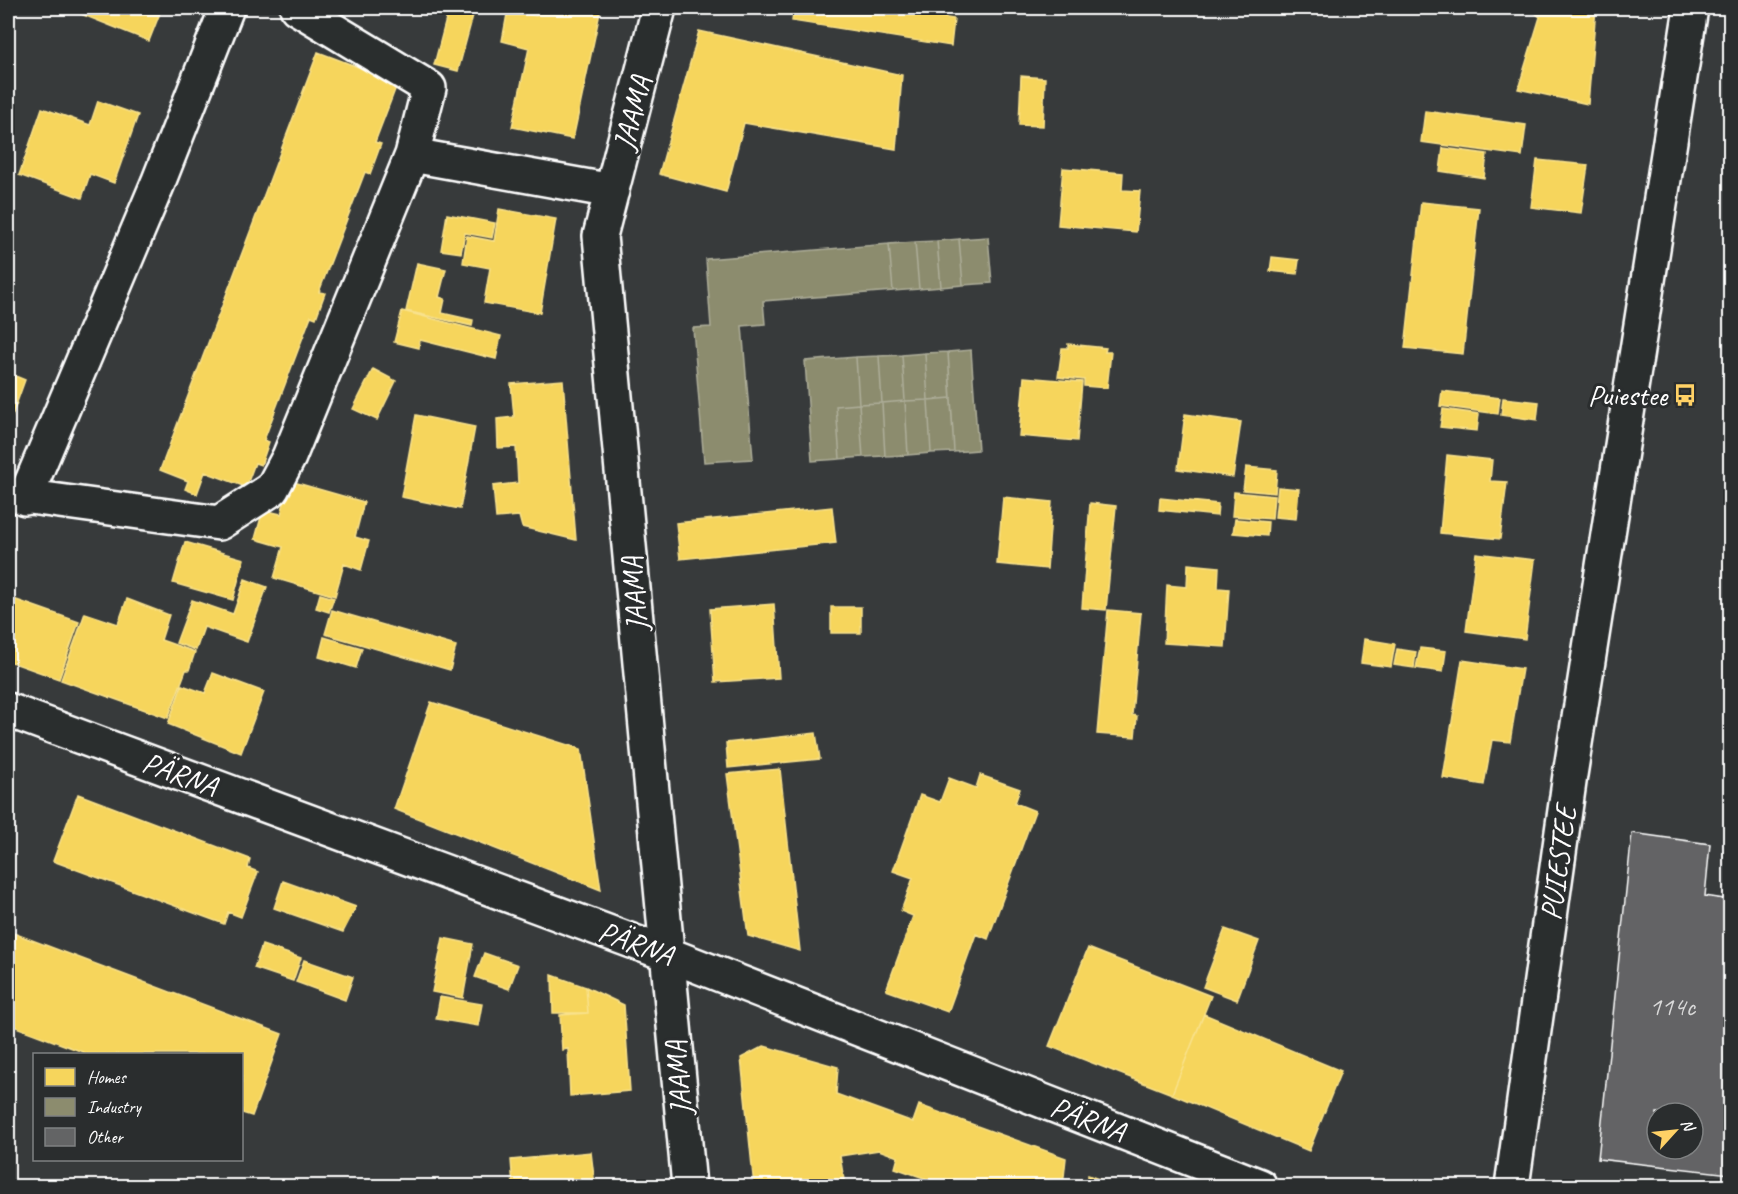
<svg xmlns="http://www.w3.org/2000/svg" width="1738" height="1194" font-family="Caveat,sans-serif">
<rect width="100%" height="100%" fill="#373a3b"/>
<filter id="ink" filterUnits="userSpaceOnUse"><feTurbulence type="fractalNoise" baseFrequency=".0167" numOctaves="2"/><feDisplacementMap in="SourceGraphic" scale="12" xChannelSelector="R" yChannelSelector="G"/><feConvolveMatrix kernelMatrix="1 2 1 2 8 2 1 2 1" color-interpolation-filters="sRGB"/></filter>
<g filter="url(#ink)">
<path fill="#f6d55c" stroke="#f9e28d" stroke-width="1.5" d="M66,8H162L149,41Z
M449,8H475L458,71L434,65Z
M538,8H601L573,139L512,127L529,48L502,41L508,9L536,16Z
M794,8H887L954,19L951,46L792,21Z
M1529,8H1596L1588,104L1518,89L1540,17Z
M699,31L902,75L896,149L744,123L726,192L659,174Z
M318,52L398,82L375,142L381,144L370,174L365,172L319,292L325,293L316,318L311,316L264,440L269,442L261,465L255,463L246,487L205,472L197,494L185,489L188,481L160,470Z
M1021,76L1045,78L1043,126L1019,125Z
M98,101L138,115L114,183L90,174L82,198L19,175L42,108L90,125Z
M1425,111L1526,125L1522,156L1421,142Z
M1443,148L1487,154L1484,178L1440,171Z
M1537,160L1588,165L1581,213L1531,207Z
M1063,168L1123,173L1122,190L1140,191L1136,232L1058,225Z
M1421,202L1479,208L1463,354L1405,348Z
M499,209L556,219L540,313L484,303L490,268L463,263L467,236L494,241Z
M447,214L495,223L492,238L465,233L461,253L441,250Z
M1272,257L1299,260L1297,274L1270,271Z
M417,263L446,269L439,297L445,299L442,313L473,320L472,326L406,311Z
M402,311L501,336L496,359L420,340L419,348L394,342Z
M1068,344L1106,348L1105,352H1111L1107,388L1084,386V380L1058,377L1062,348H1068Z
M373,369L396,381L377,420L353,409Z
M8,373L25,380L8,427Z
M1024,377L1082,382L1077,441L1019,436Z
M563,380L576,540L522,527L519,516L496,518L493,486L518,483L516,447L498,448L497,419L514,417L511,384Z
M1442,391L1500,398L1498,414L1440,406Z
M1503,398L1539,402L1537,420L1501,415Z
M1443,409L1479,414L1477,431L1440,427Z
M1185,414L1241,422L1233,477L1178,469Z
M416,415L475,427L460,509L401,497Z
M1447,455L1492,460L1490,481L1507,482L1500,539L1440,533Z
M1246,467L1277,470L1275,493L1243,490Z
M290,481L364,502L355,537L369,541L361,570L344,564L335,596L274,578L283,547L255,539L263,510L281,514Z
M1278,487L1299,489L1296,519L1275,517Z
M1234,492L1274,496L1272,519L1232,516Z
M1003,497L1052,502L1047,569L997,564Z
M1160,498L1218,504L1217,516L1159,510Z
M1090,503L1116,506L1106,610L1082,608Z
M832,507L836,543L680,559L676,523Z
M1235,519L1268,522L1267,536L1233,533Z
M185,542L244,559L233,600L173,583Z
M1476,553L1535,560L1525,639L1466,631Z
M1188,564L1219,567L1218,588L1229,589L1225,647L1164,643L1167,585L1187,587Z
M245,579L267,587L247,642L204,627L196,650L176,643L192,600L233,614Z
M320,594L334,598L329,612L316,608Z
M8,597L79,622L59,679L8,661Z
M127,599L169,615L161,640L195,652L189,670H186L168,718L61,680L85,613L118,624Z
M774,604L779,678L715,682L710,609Z
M831,607H861V633H831Z
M332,610L456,646L450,670L325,634Z
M1108,610L1141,613L1132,715L1137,716L1135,737L1097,734Z
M324,637L362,648L356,668L319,657Z
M1364,639L1395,644L1391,667L1361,663Z
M1420,648L1446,651L1443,672L1416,668Z
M1397,649L1416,652L1414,668L1394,665Z
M1462,660L1522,669L1510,742L1492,740L1484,785L1443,778Z
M213,673L264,692L241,753L168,724L182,685L205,693Z
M431,702L581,749L601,890L394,809Z
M816,733L820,759L728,768L726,743Z
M780,769L800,951L748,936L727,774Z
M980,775L1020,789L1015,803L1035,811L988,939L976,934L948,1012L886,990L913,916L901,911L913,878L893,871L920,795L940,802L949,778L976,788Z
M78,794L250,859L248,868L258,872L241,917L228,912L224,924L53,861Z
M283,881L356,907L343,932L274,908Z
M1225,929L1259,941L1237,1000L1203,987Z
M8,931L282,1034L252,1116L242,1113V1054H88L8,1024Z
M443,938L473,944L463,998L432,992Z
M262,945L301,958L293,981L254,968Z
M1088,948L1211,996L1172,1094L1049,1046Z
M484,953L518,965L509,989L475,977Z
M304,960L353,977L345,1000L296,982Z
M552,975L586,987L588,1013H553Z
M586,987L624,1005L630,1091L570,1096L568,1049L562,1050L560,1015L588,1013Z
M440,997L482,1004L478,1026L436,1019Z
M1204,1014L1341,1071L1309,1151L1172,1094Z
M764,1046L838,1067L836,1094L913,1122L919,1105L1066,1158L1063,1186H947L895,1168L898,1157L879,1150L840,1156L845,1186H754L741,1058Z
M591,1152L595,1186H513L511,1160Z
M1088,1175L1116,1186H1087Z"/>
<path fill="#8c8c6e" stroke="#aeae9a" stroke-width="1.5" d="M988,237L992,283L963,285L959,239Z
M959,239L963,285L941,287L937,241Z
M937,241L941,287L919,289L915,242Z
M915,242L919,289L893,291L889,244Z
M889,244L893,291L763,301L765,324L742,326L753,459L704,462L693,328L711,327L706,259Z
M971,350L978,450L954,452L948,352Z
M948,352L951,398L928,400L925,353Z
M925,353L928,400L905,401L902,355Z
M902,355L905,401L882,403L879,356Z
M879,356L882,403L859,404L856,357Z
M856,357L859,404L836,406L840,459L812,461L805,361Z
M951,398L954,452L931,453L928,400Z
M928,400L931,453L908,455L905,401Z
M905,401L908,455L885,456L882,403Z
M882,403L885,456L863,457L859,404Z
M859,404L863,457L840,459L836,406Z"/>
<path fill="#636465" stroke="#fff" stroke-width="1.5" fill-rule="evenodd" d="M1632,833L1710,844L1705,896L1730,900V1174L1598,1159ZM1657,1113H1693V1149H1657Z"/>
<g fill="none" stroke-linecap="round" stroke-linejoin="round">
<g stroke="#fff" stroke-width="38">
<path id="minor" d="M297,8L429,88L412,155
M659,8L600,236L689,1186
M8,494L219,523L272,489L289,457L412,155L612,191
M25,498L158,183L227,8
M8,710L667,954L1260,1186"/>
</g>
<g stroke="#fff" stroke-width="38">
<path id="major" d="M1512,1186L1570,775L1691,8"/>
</g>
<use href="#minor" stroke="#2a2d2e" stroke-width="33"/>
<use href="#major" stroke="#2a2d2e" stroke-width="33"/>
</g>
</g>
<defs>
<g id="bus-bare" transform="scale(1.8)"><path d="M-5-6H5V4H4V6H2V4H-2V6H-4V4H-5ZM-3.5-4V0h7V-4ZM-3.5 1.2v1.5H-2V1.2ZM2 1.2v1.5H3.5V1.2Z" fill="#ffd166" stroke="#2a2d2e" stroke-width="2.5" paint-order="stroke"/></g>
</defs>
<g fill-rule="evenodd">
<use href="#bus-bare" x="1685" y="395"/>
</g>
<g text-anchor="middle" stroke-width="6" stroke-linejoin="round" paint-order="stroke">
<g font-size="27" fill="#d8d8d8">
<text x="1672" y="1015">114c</text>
</g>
<g font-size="30" fill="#fff" stroke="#2a2d2e">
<text transform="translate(632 113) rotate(-76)" y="10">JAAMA</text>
<text transform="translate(634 594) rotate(-95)" y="10">JAAMA</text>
<text transform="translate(180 774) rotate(20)" y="10">PÄRNA</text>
<text transform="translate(1558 863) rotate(-82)" y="10">PUIESTEE</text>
<text transform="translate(636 943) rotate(20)" y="10">PÄRNA</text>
<text transform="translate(678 1078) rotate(-95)" y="10">JAAMA</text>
<text transform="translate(1088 1119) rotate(21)" y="10">PÄRNA</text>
</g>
<g font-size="30" fill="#fff" stroke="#2a2d2e" text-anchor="end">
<text x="1667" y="405">Puiestee</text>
</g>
</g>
<rect width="1738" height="1194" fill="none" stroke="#2a2d2e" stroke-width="30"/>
<rect x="15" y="15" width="1708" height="1164" fill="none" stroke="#fff" stroke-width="2" filter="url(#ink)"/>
<rect x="33" y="1053" width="210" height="108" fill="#2a2d2e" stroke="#7f8182" stroke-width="1.5"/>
<rect x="45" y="1068" width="30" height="18" fill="#f6d55c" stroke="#7f8182" stroke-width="1.5"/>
<text x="87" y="1083" font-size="18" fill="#ffffff">Homes</text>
<rect x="45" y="1098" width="30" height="18" fill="#8c8c6e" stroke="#7f8182" stroke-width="1.5"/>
<text x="87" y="1113" font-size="18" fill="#ffffff">Industry</text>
<rect x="45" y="1128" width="30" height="18" fill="#636465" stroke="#7f8182" stroke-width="1.5"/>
<text x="87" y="1143" font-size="18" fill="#ffffff">Other</text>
<g transform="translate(1675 1131) rotate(63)"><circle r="28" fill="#2a2d2e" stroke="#7f8182" stroke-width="1.5"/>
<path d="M0-4.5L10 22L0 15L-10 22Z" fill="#ffd166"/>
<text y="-9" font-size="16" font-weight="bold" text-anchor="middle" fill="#ffffff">N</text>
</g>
</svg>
